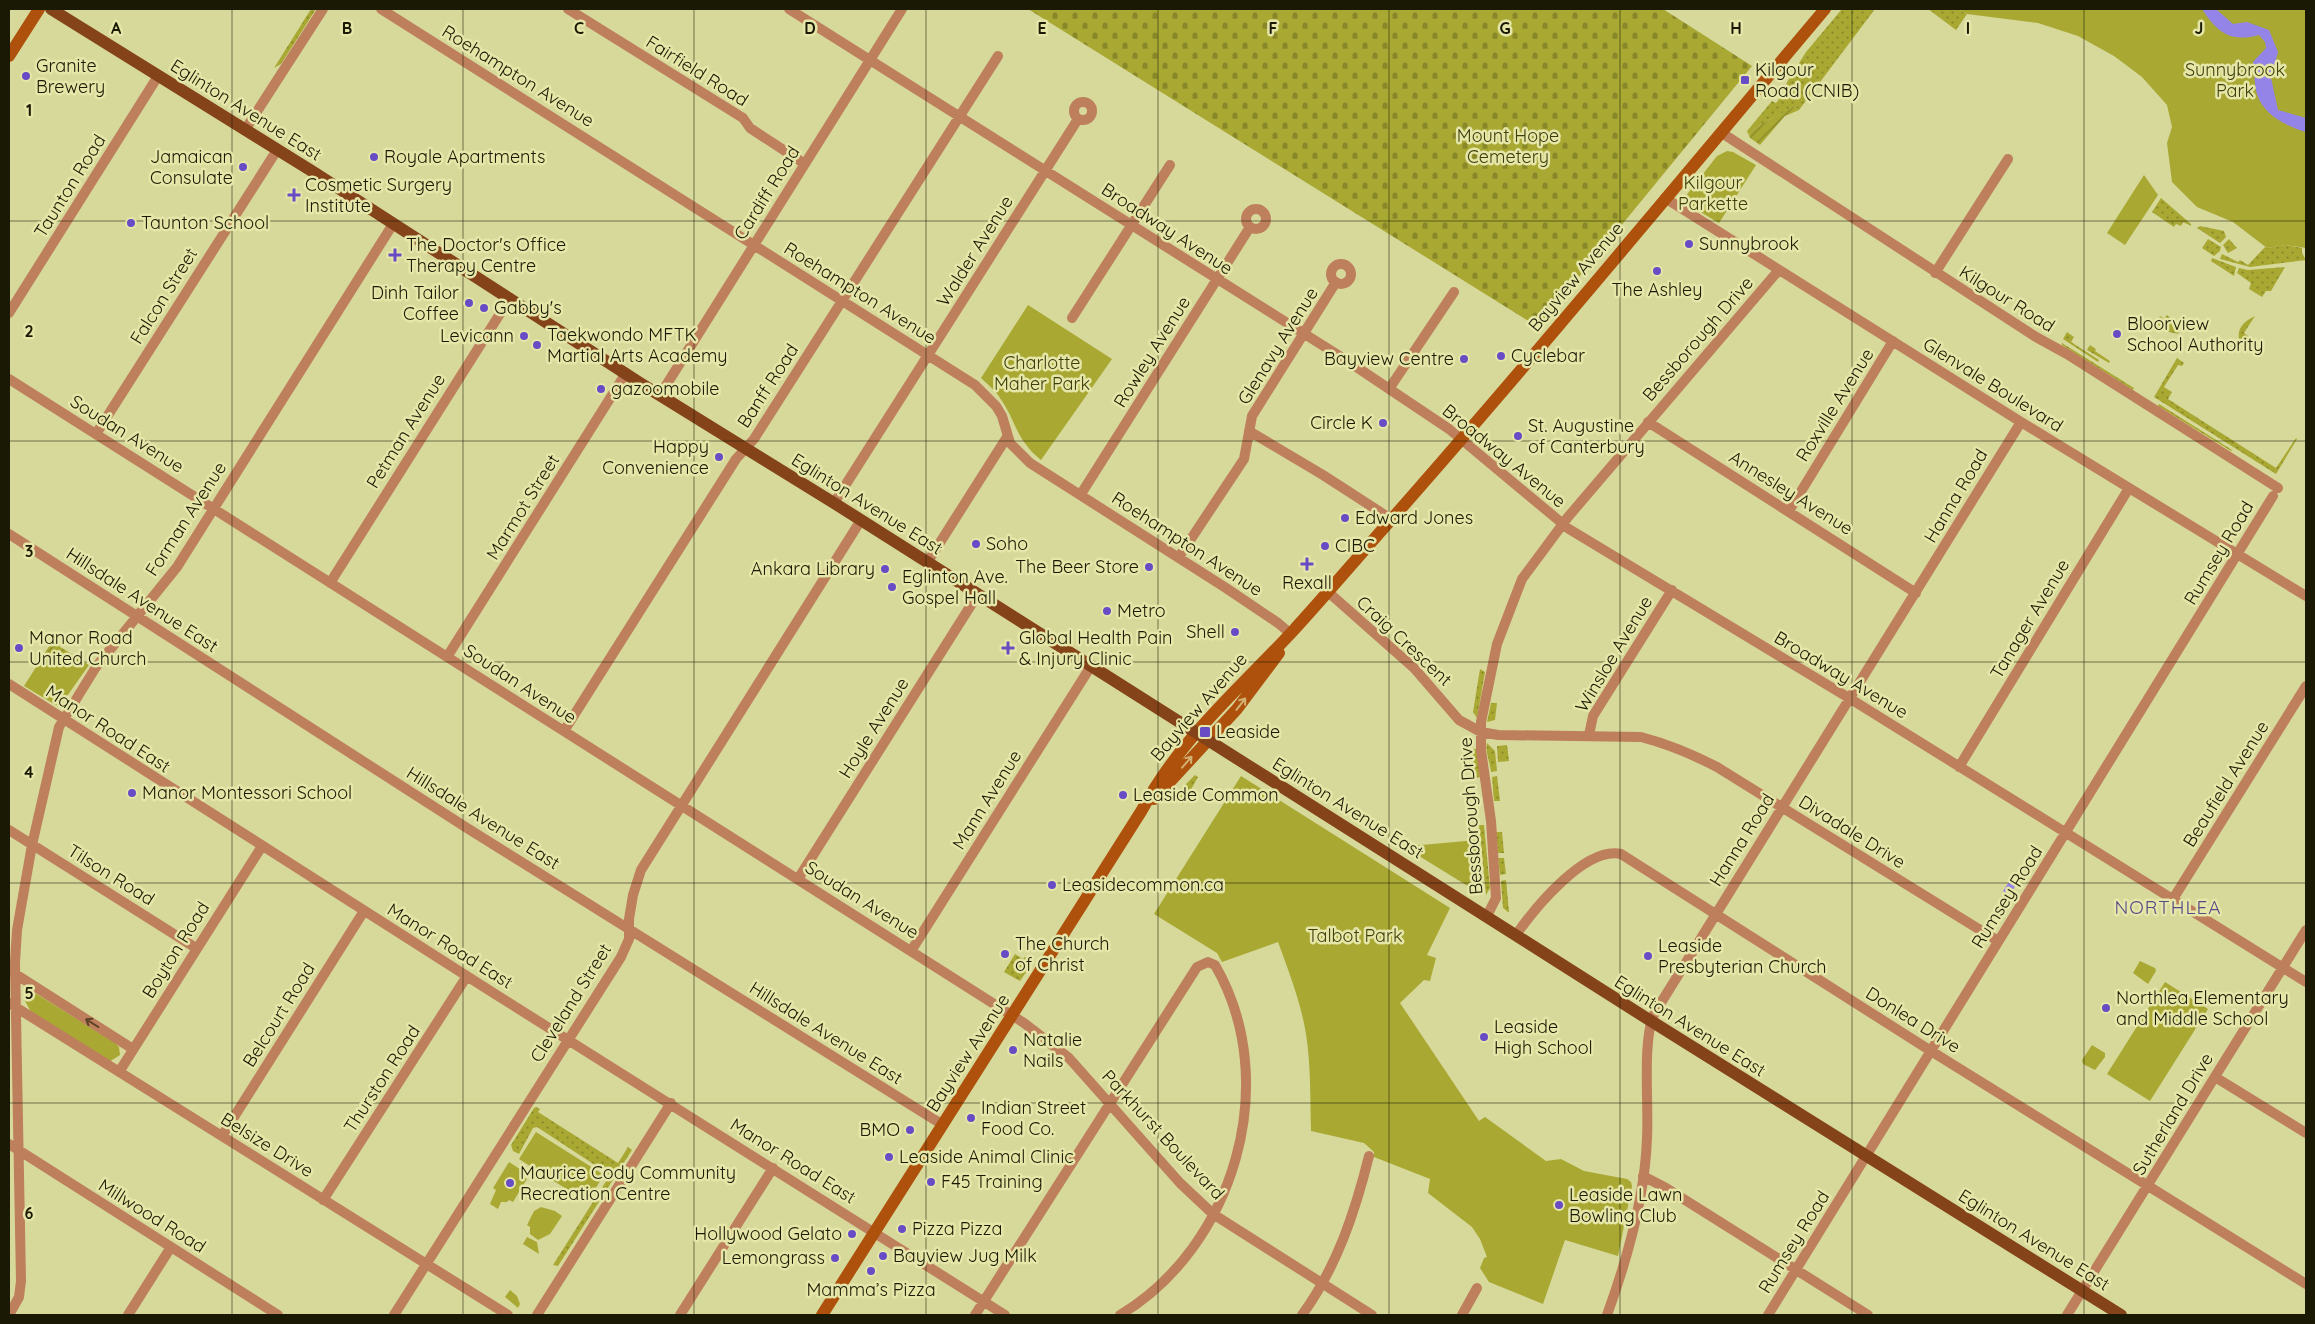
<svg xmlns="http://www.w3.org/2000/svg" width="2315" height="1324" font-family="Quicksand,sans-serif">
<defs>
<pattern id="grass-dots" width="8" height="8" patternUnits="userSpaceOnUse" patternTransform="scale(1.25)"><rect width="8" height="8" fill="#a8a833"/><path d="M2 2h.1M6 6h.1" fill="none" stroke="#888829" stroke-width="1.8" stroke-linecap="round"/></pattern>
<pattern id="cemetery-stones" width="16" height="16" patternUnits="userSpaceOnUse" patternTransform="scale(1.25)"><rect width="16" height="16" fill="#a8a833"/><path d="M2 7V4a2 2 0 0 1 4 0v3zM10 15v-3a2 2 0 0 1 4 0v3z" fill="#888829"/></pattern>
<pattern id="garden-furrows" width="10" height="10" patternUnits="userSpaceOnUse" patternTransform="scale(1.25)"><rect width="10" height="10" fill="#a8a833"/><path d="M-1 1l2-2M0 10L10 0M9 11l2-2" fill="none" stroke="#888829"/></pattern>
</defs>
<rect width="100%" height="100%" fill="#d7d99b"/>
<path fill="url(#grass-dots)" d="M311,9H316L281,64L274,68Z
M1842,9H1875L1799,110L1794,106C1781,116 1758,123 1749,134L1750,138L1747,131L1772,101L1776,103L1789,87L1786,84L1806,52Z
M1928,9H1958L1967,14L1956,30Z
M2161,198L2191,224V226L2183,222L2181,226L2176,224L2174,227L2152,212Z
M2200,226L2224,231L2226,237L2220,243L2197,228Z
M2208,239L2221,247L2220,251L2214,256L2202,248Z
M2229,239L2237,248L2228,253L2223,245Z
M2286,245L2302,248V253L2306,260L2250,267L2220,259L2222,254L2238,262L2240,260L2248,265L2265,247L2267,248Z
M2212,258L2236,267L2234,276L2211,261Z
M2285,267L2271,291H2266L2262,297L2249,289L2251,283L2237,273L2239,268L2248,270Z
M2167,315L2177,324L2179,332L2178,334L2165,331L2156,323L2160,316L2164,319Z
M2255,316L2244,333L2249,337L2246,343L2239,339C2237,327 2245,321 2255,316Z
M2067,332L2074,337L2071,342L2099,360L2098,362L2063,339Z
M2062,343L2134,388L2133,390L2062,345Z
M2090,345L2096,349L2095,351L2110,361L2109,363L2087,350Z
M2177,358L2184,363L2182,366L2178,365L2164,387L2172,392L2168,399L2276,468L2296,438L2297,439L2276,474L2154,397Z
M2159,404L2232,450L2231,451L2158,406Z
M1480,669L1485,672L1477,718L1473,712Z
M1491,703H1497L1495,720L1487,722Z
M1487,743L1495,751L1497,771L1491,772C1490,762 1485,752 1487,743Z
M1507,745L1509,761L1498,762L1497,746Z
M1472,749H1477L1480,777L1475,778Z
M1195,775L1198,777L1183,804L1172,798Z
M1497,776L1500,801H1494L1492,777Z
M1479,825H1484L1490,888L1486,895Z
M1496,832H1502L1504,853H1498Z
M1498,858H1504L1506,874L1500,875Z
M1506,880L1509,912H1508L1503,908L1501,881Z
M1015,954L1023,959L1025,957L1031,959L1033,962L1020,981L1004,972Z
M536,1107L540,1109L538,1112L618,1163L628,1147L632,1150L558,1266L553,1265L610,1175L537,1127L533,1128L519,1154L513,1151L511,1145L534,1108Z"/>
<path fill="url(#cemetery-stones)" d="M1028,9H1663L1752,66L1538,327Z"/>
<path fill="#a8a833" d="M1958,9H2306V248L2286,245L2267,248L2233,222L2197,207L2172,182L2167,143L2172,127L2167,105L2142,77L2114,56L2078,36L2038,23L1967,14Z
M1727,151L1733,152L1756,165L1719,223L1687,204L1685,197L1717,156Z
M2144,175L2158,195L2125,245L2107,233Z
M1028,305L1112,359L1041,460C1015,439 1017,422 1000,398C995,390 987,384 981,378Z
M52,642L89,665L60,706L54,704L24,686Z
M1241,776L1450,908L1427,955L1436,958L1430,981L1424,980L1400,1003L1479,1121L1485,1117L1546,1161L1561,1159L1584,1171L1627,1179L1631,1182L1632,1186L1618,1256L1565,1240L1543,1304L1489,1282L1480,1268L1484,1258L1487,1257L1480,1239L1472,1227L1428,1193L1430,1179L1374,1157V1152L1364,1143L1311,1131C1310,1099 1311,1066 1306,1034C1301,1003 1289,972 1278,942L1222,962L1217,953L1154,914Z
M1477,840L1482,890L1479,893L1411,851L1410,846Z
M2140,961L2155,968L2156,971L2148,984L2133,973Z
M2165,982L2208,1009L2150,1101L2107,1074Z
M32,991L115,1043L119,1047L120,1055L109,1062L31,1012L24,999L28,992Z
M2092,1045L2105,1053V1057L2095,1070L2083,1064L2082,1060Z
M536,1132L604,1175L587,1202L519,1159Z
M509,1162L526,1173L524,1177L527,1179L513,1202L509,1200L507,1202H501L498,1209L490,1204L496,1190L493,1188Z
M541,1207L555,1211L562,1216L550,1234L538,1240L530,1234V1227L527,1225L534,1211Z
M527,1237L537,1242L539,1254L523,1244Z
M510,1290L517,1296L520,1304L518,1308L505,1297Z"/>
<path fill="url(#garden-furrows)" d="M1794,106L1799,110L1785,116L1760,145L1750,138L1749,134C1755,125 1783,114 1794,106Z
M52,642L83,661L78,662L54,647L42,664L39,662Z"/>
<path fill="#9484e8" d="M2202,9H2216L2233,24L2247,22L2269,30L2278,52L2271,78L2278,110L2306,118V132C2287,126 2264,116 2257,94C2254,85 2255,72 2253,62L2266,48L2265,42L2259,35C2230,43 2217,32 2202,9Z
M2011,879L2017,883L2010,895L2003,891Z"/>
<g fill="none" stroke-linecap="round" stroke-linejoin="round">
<path stroke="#be7f5c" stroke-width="10" d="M381,9L975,385L996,406L1002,416L1010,443L1030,463L1226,588L1278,623L1291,634
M568,9L743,118L750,128L805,164
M789,9L1349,362L1449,429L1569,529L1849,698L2306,982
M1074 111a9 9 0 1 1 18 0a9 9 0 1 1-18 0Z
M245,130L323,9
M1722,133L2036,337L2067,354L2278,488
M1665,198L2021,422L2306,596
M1246 219a10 10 0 1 1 20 0a10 10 0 1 1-20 0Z
M1331 274a10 10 0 1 1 20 0a10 10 0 1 1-20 0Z
M1935,273L2008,159
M9,313L158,76
M1072,318L1170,165
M9,379L1024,1023L1069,1058L1180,1183L1213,1214L1372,1315
M1389,389L1454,292
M660,395L902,9
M1648,422L1916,593
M1249,431L1323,475L1391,519
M96,434L277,150
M1081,494L1250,227
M834,503L1078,119
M1789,511L1893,341
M9,534L467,828L943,1125
M1179,557L1244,459L1252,416L1336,282
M927,563L1007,437
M330,583L510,298
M1327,591L1414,668L1459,720L1481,732L1498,735L1641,737C1668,744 1692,754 1717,767L1998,941
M447,657L626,373
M9,684L495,994L1005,1315
M564,731L736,459L754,439L998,56
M1589,735L1593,716L1672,590
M1959,767L2129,488
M9,830L196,948
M798,879L978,594
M2173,899L2306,686
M1487,916L1496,898L1491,821L1481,750V722L1497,644L1522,579L1568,517L1778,271
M1516,935C1534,909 1585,846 1621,854L1931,1051L2306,1284
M911,951L1091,666
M9,970L133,1049
M9,1003L508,1315
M119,1072L262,846
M2215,1077L2306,1133
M222,1136L364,911
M9,1144L278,1315
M1643,1176L1666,1188L1868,1315
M323,1200L467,976
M9,1315L19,1297L21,1281L15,962L17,930L32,845L59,727L96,667L177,567L393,224
M128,1315L171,1247
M394,1315L621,957L629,939V919L633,895L641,870L861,520
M537,1315L671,1103
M680,1315L773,1168
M975,1315L1197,967L1208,962L1215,965C1283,1082 1234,1247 1120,1315
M1302,1315C1337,1267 1355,1212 1369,1156
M1462,1315L1477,1288
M1607,1315C1627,1260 1645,1197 1647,1138C1649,1106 1642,1041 1654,1014L2021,422
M1768,1315L2273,496
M2067,1315L2306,930"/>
<path stroke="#ad510d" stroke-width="12" d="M9,56L39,9
M1154,799L1237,709L1279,653
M822,1315L1142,810C1179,740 1239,689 1292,632C1325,596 1357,558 1390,521C1538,353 1681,180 1825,9"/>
<path stroke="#85431a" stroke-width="12" d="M51,9L315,173L640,383L834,503L1651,1021L2121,1315"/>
</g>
<defs><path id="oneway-shaft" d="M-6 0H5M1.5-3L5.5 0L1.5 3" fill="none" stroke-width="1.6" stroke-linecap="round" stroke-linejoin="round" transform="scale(1.25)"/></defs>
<g stroke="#d1b272">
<use href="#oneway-shaft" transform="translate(1241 704) rotate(-52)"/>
<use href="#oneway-shaft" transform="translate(1187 762) rotate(-49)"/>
</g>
<use stroke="#5c4227" href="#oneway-shaft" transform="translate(92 1023) rotate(-148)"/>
<path fill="none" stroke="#1a1903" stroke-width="1" stroke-opacity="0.55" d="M232,9V1315M463,9V1315M694,9V1315M926,9V1315M1158,9V1315M1389,9V1315M1620,9V1315M1852,9V1315M2084,9V1315M9,221H2306M9,441H2306M9,662H2306M9,883H2306M9,1103H2306"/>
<g fill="#684cc5" stroke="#e5e6a8" stroke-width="2">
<circle cx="26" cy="76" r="5"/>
<rect x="1740" y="75" width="10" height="10" rx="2.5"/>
<circle cx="374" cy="157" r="5"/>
<circle cx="243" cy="167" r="5"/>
<path d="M291.5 187.5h5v5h5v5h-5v5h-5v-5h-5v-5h5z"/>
<circle cx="131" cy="223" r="5"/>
<circle cx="1689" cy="244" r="5"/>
<path d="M392.5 247.5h5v5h5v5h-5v5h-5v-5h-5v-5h5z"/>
<circle cx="1657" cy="271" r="5"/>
<circle cx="469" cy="303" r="5"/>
<circle cx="484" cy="308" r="5"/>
<circle cx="2117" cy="334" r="5"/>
<circle cx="524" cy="336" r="5"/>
<circle cx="537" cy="345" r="5"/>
<circle cx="1501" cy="356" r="5"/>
<circle cx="1464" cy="359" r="5"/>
<circle cx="601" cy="389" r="5"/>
<circle cx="1383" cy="423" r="5"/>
<circle cx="1518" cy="436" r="5"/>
<circle cx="719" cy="457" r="5"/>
<circle cx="1345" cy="518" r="5"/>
<circle cx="976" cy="544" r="5"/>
<circle cx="1325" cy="546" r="5"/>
<path d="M1304.5 556.5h5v5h5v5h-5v5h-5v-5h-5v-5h5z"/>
<circle cx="1149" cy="567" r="5"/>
<circle cx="885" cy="569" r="5"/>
<circle cx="892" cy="587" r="5"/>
<circle cx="1107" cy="611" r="5"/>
<circle cx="1235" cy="632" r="5"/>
<circle cx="19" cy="648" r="5"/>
<path d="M1005.5 640.5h5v5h5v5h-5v5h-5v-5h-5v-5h5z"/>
<rect x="1199" y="726" width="12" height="12" rx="2.5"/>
<circle cx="132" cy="793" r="5"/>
<circle cx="1123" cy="795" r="5"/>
<circle cx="1052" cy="885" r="5"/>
<circle cx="1005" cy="954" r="5"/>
<circle cx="1648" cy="956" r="5"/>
<circle cx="2106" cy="1008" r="5"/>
<circle cx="1484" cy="1037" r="5"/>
<circle cx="1013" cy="1050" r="5"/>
<circle cx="971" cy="1118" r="5"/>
<circle cx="910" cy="1130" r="5"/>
<circle cx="889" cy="1157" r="5"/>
<circle cx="931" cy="1182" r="5"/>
<circle cx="510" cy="1183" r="5"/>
<circle cx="1559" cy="1205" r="5"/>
<circle cx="902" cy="1229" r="5"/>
<circle cx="852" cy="1234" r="5"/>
<circle cx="883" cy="1256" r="5"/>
<circle cx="835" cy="1258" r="5"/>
<circle cx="871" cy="1271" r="5"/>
</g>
<g text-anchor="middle" stroke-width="5" stroke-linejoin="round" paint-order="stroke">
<g font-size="18" fill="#1a1903" stroke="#e5e6a8" text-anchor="start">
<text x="36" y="72">Granite<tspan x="36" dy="21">Brewery</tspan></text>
<text x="1755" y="76">Kilgour<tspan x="1755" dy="21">Road (CNIB)</tspan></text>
<text x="233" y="163" text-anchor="end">Jamaican<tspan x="233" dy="21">Consulate</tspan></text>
<text x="384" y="163">Royale Apartments</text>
<text x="305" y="191">Cosmetic Surgery<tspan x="305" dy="21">Institute</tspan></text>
<text x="141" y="229">Taunton School</text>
<text x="1699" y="250">Sunnybrook</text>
<text x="406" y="251">The Doctor's Office<tspan x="406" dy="21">Therapy Centre</tspan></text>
<text x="1657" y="296" text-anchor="middle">The Ashley</text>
<text x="459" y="299" text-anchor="end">Dinh Tailor<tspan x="459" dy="21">Coffee</tspan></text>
<text x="494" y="314">Gabby's</text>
<text x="2127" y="330">Bloorview<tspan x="2127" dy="21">School Authority</tspan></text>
<text x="547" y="341">Taekwondo MFTK<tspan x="547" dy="21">Martial Arts Academy</tspan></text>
<text x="514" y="342" text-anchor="end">Levicann</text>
<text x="1511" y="362">Cyclebar</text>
<text x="1454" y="365" text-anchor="end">Bayview Centre</text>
<text x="611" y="395">gazoomobile</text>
<text x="1373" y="429" text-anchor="end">Circle K</text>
<text x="1528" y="432">St. Augustine<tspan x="1528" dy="21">of Canterbury</tspan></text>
<text x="709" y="453" text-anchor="end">Happy<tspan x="709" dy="21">Convenience</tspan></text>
<text x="1355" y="524">Edward Jones</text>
<text x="986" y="550">Soho</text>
<text x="1335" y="552">CIBC</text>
<text x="1139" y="573" text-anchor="end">The Beer Store</text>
<text x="875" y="575" text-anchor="end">Ankara Library</text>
<text x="902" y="583">Eglinton Ave.<tspan x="902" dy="21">Gospel Hall</tspan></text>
<text x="1307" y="589" text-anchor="middle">Rexall</text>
<text x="1117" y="617">Metro</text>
<text x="1225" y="638" text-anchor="end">Shell</text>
<text x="29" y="644">Manor Road<tspan x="29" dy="21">United Church</tspan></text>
<text x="1019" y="644">Global Health Pain<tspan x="1019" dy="21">&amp; Injury Clinic</tspan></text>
<text x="1216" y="738">Leaside</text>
<text x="142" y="799">Manor Montessori School</text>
<text x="1133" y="801">Leaside Common</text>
<text x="1062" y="891">Leasidecommon.ca</text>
<text x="1015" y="950">The Church<tspan x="1015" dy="21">of Christ</tspan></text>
<text x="1658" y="952">Leaside<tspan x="1658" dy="21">Presbyterian Church</tspan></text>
<text x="2116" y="1004">Northlea Elementary<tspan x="2116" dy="21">and Middle School</tspan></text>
<text x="1494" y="1033">Leaside<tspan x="1494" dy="21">High School</tspan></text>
<text x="1023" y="1046">Natalie<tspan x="1023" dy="21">Nails</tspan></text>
<text x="981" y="1114">Indian Street<tspan x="981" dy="21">Food Co.</tspan></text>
<text x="900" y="1136" text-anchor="end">BMO</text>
<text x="899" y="1163">Leaside Animal Clinic</text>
<text x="520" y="1179">Maurice Cody Community<tspan x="520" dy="21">Recreation Centre</tspan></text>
<text x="941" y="1188">F45 Training</text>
<text x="1569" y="1201">Leaside Lawn<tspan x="1569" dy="21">Bowling Club</tspan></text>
<text x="912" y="1235">Pizza Pizza</text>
<text x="842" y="1240" text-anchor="end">Hollywood Gelato</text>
<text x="893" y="1262">Bayview Jug Milk</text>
<text x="825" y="1264" text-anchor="end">Lemongrass</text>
<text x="871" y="1296" text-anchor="middle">Mamma’s Pizza</text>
</g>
<g font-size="18" fill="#3e3e0a" stroke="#e5e6a8">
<text x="2235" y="76">Sunnybrook<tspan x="2235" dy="21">Park</tspan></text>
<text x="1508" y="142">Mount Hope<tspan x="1508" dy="21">Cemetery</tspan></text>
<text x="1713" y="189">Kilgour<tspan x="1713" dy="21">Parkette</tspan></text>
<text x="1042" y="369">Charlotte<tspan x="1042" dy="21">Maher Park</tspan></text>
<text x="1355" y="942">Talbot Park</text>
</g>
<g font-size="18" fill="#1a1903" stroke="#e5e6a8">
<text transform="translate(697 71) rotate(32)" y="6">Fairfield Road</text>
<text transform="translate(518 76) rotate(32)" y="6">Roehampton Avenue</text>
<text transform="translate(246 110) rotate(32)" y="6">Eglinton Avenue East</text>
<text transform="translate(70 186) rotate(-58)" y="6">Taunton Road</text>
<text transform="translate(767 193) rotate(-58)" y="6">Cardiff Road</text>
<text transform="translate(1167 229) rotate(33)" y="6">Broadway Avenue</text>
<text transform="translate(975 251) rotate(-58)" y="6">Walder Avenue</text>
<text transform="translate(1576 277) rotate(-50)" y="6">Bayview Avenue</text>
<text transform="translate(860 293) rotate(32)" y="6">Roehampton Avenue</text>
<text transform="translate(164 296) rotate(-58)" y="6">Falcon Street</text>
<text transform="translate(2007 299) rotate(32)" y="6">Kilgour Road</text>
<text transform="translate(1698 339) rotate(-49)" y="6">Bessborough Drive</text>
<text transform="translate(1278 346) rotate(-58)" y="6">Glenavy Avenue</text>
<text transform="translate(1152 352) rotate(-58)" y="6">Rowley Avenue</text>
<text transform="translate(1993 385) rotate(32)" y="6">Glenvale Boulevard</text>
<text transform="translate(768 386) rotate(-57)" y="6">Banff Road</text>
<text transform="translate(1835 405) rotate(-58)" y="6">Roxville Avenue</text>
<text transform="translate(406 431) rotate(-58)" y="6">Petman Avenue</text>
<text transform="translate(127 434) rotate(32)" y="6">Soudan Avenue</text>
<text transform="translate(1504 456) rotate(39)" y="6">Broadway Avenue</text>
<text transform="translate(1791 493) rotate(32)" y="6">Annesley Avenue</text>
<text transform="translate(1956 496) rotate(-59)" y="6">Hanna Road</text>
<text transform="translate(867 504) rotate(32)" y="6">Eglinton Avenue East</text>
<text transform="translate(523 507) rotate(-58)" y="6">Marmot Street</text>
<text transform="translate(186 519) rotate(-57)" y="6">Forman Avenue</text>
<text transform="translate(1187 544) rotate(33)" y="6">Roehampton Avenue</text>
<text transform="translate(2219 553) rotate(-59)" y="6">Rumsey Road</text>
<text transform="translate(142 600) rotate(33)" y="6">Hillsdale Avenue East</text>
<text transform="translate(2030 619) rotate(-59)" y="6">Tanager Avenue</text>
<text transform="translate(1404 641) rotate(43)" y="6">Craig Crescent</text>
<text transform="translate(1614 654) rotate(-59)" y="6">Winsloe Avenue</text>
<text transform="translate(1841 675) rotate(31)" y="6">Broadway Avenue</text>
<text transform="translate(520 684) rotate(33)" y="6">Soudan Avenue</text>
<text transform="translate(1199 707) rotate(-49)" y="6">Bayview Avenue</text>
<text transform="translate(874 728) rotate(-58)" y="6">Hoyle Avenue</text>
<text transform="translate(108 729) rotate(33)" y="6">Manor Road East</text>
<text transform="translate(2226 784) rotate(-58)" y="6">Beaufield Avenue</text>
<text transform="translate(987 800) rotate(-58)" y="6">Mann Avenue</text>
<text transform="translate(1348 808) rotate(32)" y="6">Eglinton Avenue East</text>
<text transform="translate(1471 816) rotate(-94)" y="6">Bessborough Drive</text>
<text transform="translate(483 818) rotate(32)" y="6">Hillsdale Avenue East</text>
<text transform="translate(1852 832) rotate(32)" y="6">Divadale Drive</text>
<text transform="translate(1742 840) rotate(-58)" y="6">Hanna Road</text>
<text transform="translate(111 875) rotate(32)" y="6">Tilson Road</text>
<text transform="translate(2007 897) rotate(-58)" y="6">Rumsey Road</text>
<text transform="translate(862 900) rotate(32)" y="6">Soudan Avenue</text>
<text transform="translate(450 946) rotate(32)" y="6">Manor Road East</text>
<text transform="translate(176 950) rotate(-58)" y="6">Boyton Road</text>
<text transform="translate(571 1003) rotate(-58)" y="6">Cleveland Street</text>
<text transform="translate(279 1015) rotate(-58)" y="6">Belcourt Road</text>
<text transform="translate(1913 1020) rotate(32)" y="6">Donlea Drive</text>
<text transform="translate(1690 1026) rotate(32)" y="6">Eglinton Avenue East</text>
<text transform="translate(826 1033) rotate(32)" y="6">Hillsdale Avenue East</text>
<text transform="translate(968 1053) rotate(-57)" y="6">Bayview Avenue</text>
<text transform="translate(382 1079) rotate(-57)" y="6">Thurston Road</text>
<text transform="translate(2173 1114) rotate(-59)" y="6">Sutherland Drive</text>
<text transform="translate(1163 1135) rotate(47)" y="6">Parkhurst Boulevard</text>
<text transform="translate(267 1145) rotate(32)" y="6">Belsize Drive</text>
<text transform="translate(793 1161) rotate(32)" y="6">Manor Road East</text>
<text transform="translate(152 1216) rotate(32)" y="6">Millwood Road</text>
<text transform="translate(2034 1240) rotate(32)" y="6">Eglinton Avenue East</text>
<text transform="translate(1794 1242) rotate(-58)" y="6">Rumsey Road</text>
</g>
<g font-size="19" letter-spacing="1" fill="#544a88" stroke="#e5e6a8">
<text x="2168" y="914">NORTHLEA</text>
</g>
</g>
<g font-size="16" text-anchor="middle" font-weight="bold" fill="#1a1903" stroke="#e5e6a8" stroke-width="5" stroke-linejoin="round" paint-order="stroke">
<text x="116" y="34">A</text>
<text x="347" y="34">B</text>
<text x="579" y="34">C</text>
<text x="810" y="34">D</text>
<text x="1042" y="34">E</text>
<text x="1273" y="34">F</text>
<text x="1505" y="34">G</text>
<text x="1736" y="34">H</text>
<text x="1968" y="34">I</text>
<text x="2199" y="34">J</text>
<text x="29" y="116">1</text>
<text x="29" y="337">2</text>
<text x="29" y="557">3</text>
<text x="29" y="778">4</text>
<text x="29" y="999">5</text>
<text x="29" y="1219">6</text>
</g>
<rect width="2315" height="1324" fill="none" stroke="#1a1903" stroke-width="20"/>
</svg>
